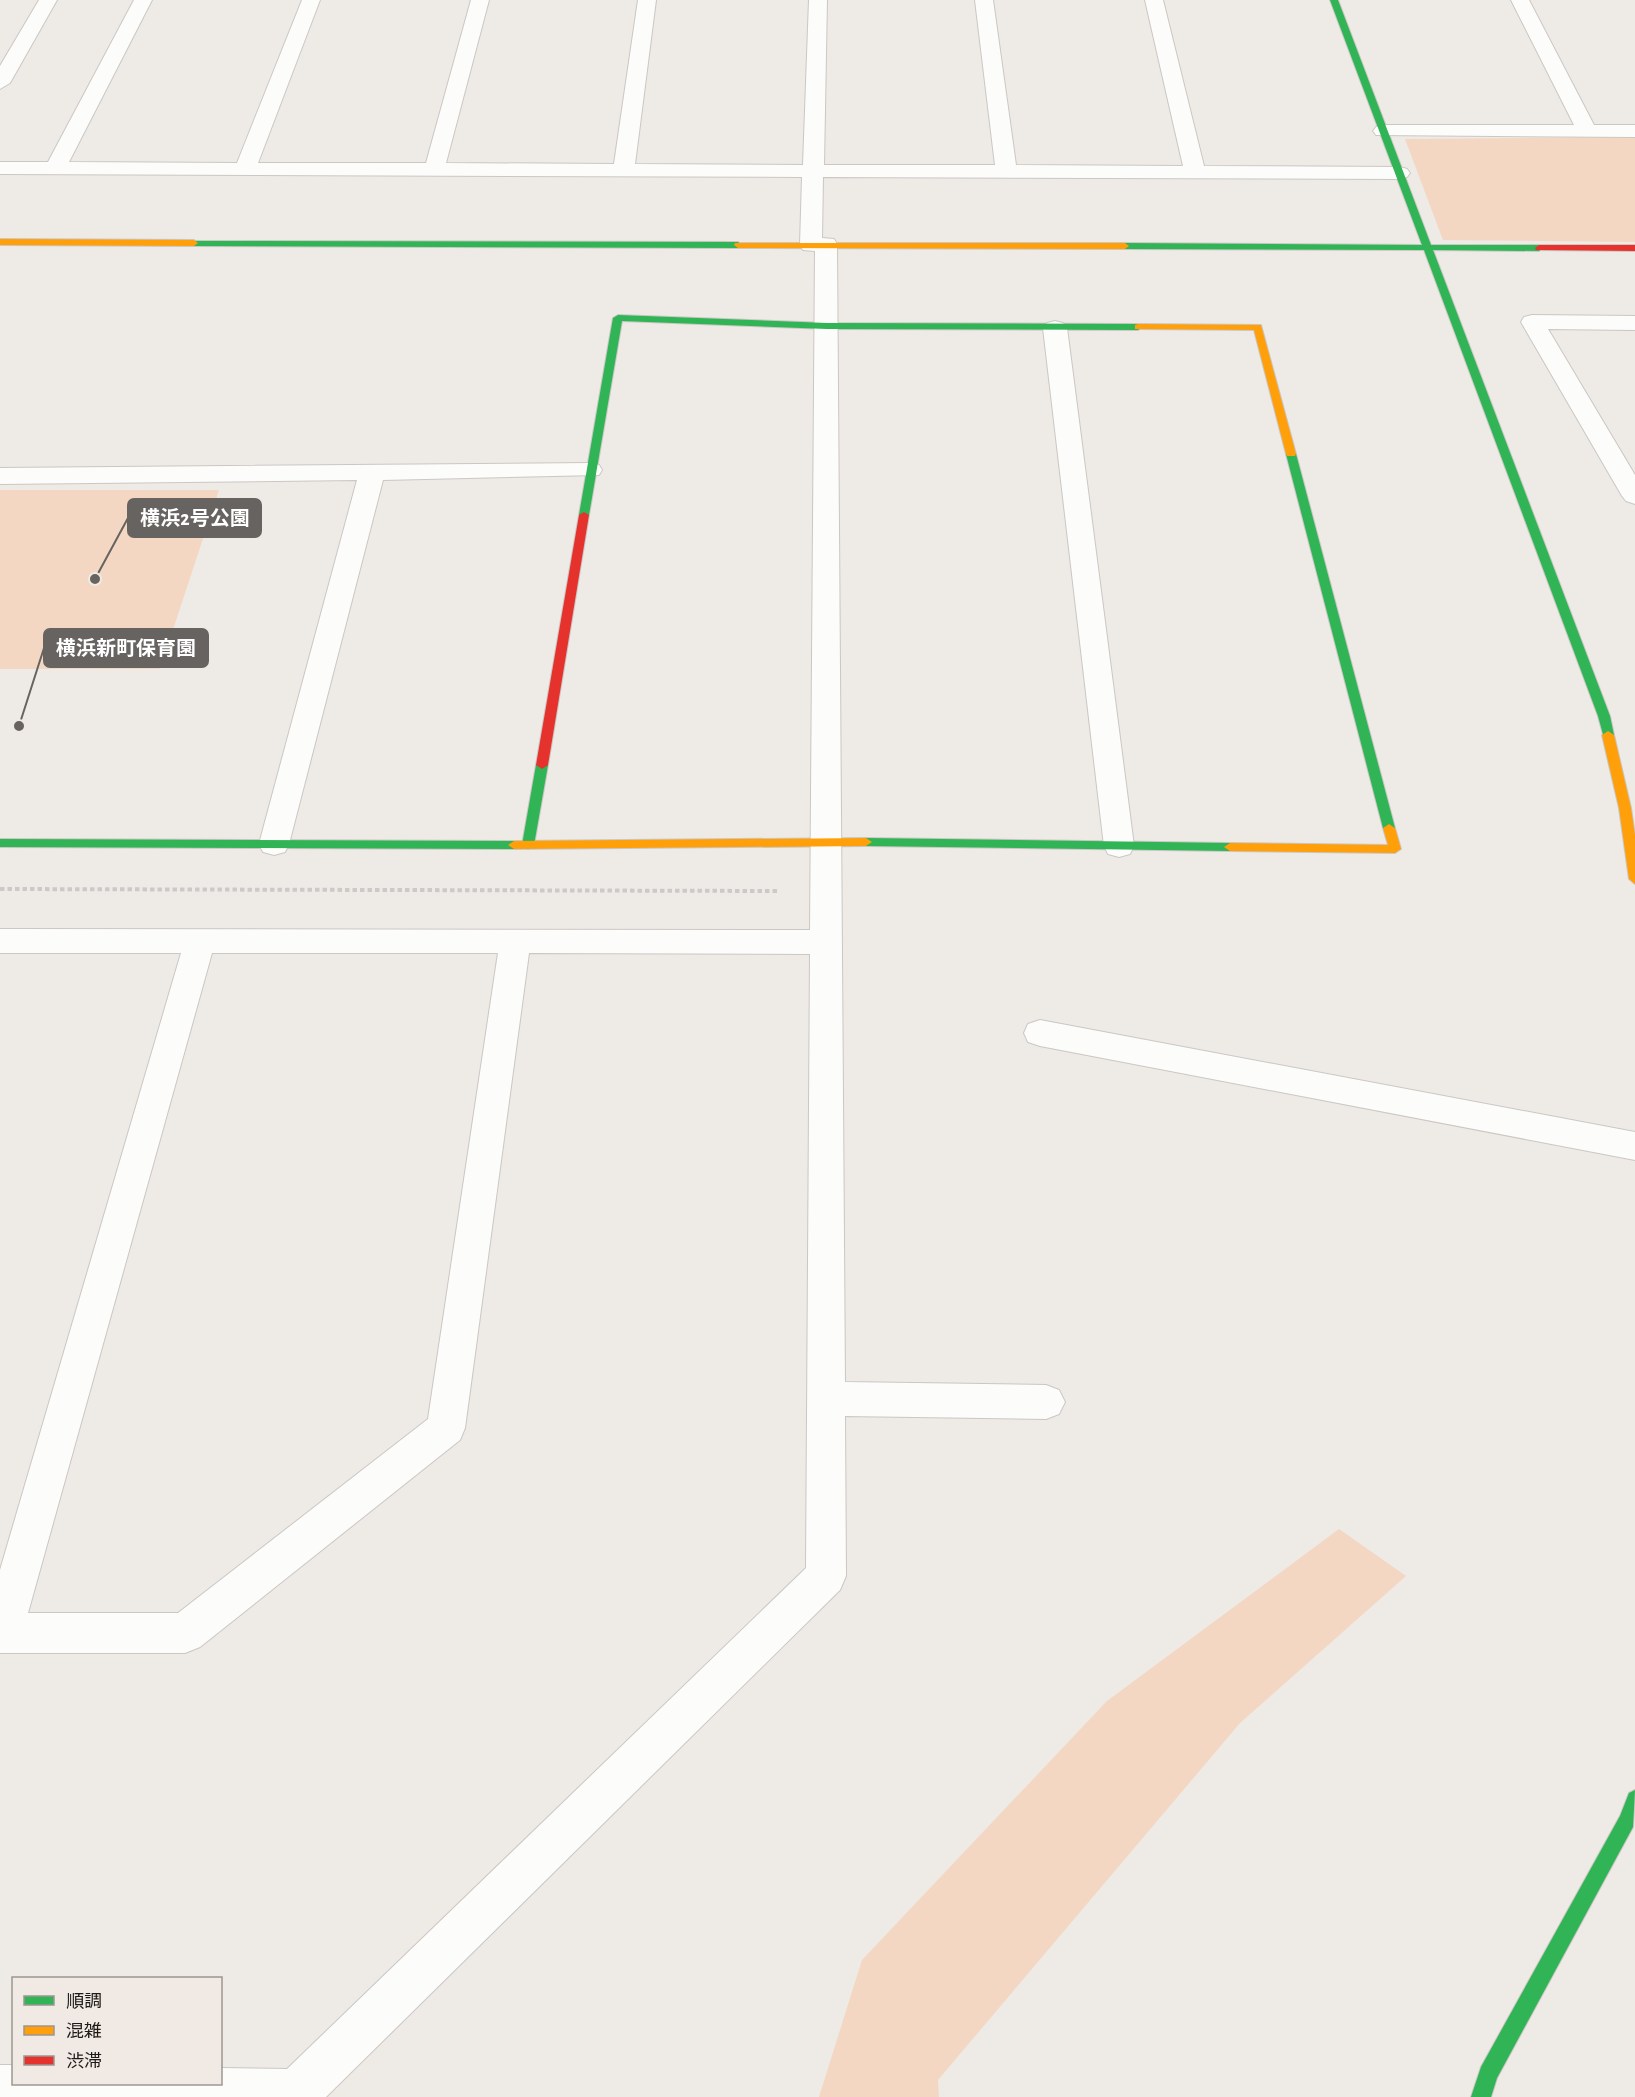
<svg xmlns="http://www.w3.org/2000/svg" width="1635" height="2097" font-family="'Alegreya Sans','Noto Sans JP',sans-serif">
<rect width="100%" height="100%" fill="#eeeae6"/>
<path fill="#f3d7c2" d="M1635,137V242L1443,240L1405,139Z
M0,490H219L160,669H0Z
M1339,1529L1406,1576L1240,1723L938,2080L939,2097H819L862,1960L1107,1701Z"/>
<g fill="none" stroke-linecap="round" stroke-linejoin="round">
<g stroke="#cbc7c4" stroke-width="2">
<path id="street" d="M39,0H57L10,83L0,89V66Z
M134,0H152L69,162L237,163L302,0H320L258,163H426L471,0H489L446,163L614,164L638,0H656L635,164L803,165L809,0H827L824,165H995L975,0H993L1016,165L1183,166L1145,0H1163L1204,166L1400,167L1407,169L1410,173L1407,177L1400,179L823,177L822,238L834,239L837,244L845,1382L1046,1385L1059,1390L1065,1402L1059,1414L1046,1419L845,1416L846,1576L840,1590L326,2097H0V2065H14V2084H220V2068L287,2069L806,1568L810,954L529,953L465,1428L460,1440L200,1647L185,1653H0V1570L181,953H0V929L810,930L815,251L803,250L800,245L802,177L0,174V162H48ZM212,953H498L428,1419L178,1613H28Z
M1511,0H1529L1594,125H1635V137L1376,135L1373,131L1376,127L1383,125H1574Z
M1532,315L1635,316V330L1548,329L1635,475V504L1626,501L1622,496L1521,322L1524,317Z
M1055,321L1063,323L1067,328L1134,846L1130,854L1119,857L1108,854L1104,846L1043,328L1047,323Z
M590,463L599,465L602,470L599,475L383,480L289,844L285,852L274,855L263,852L259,844L357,480L0,484V468Z
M1040,1020L1635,1132V1160L1040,1046L1028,1042L1024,1033L1028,1024Z"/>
</g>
<g stroke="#cbc7c4" stroke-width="2">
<path id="fast" d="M1330,0H1338L1431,245H1539L1543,248L1539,251L1433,250L1610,716L1614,735L1612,738H1604L1598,716L1424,250L1125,249L1121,246L1125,243L1422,245Z
M191,241L738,242L742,245L738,248L194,246L190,243Z
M618,315L827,323L1138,324L1143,327L1138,330L827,329L622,321L589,515L584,518L579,515L613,318Z
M1291,451L1296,454L1395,828L1389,832L1383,828L1286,454Z
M542,761L548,765L534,845L528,849L522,845L536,765Z
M866,838L1230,843L1236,847L1230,851L866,846L860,842Z
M0,839L514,841L520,845L514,849L0,847Z
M1635,1790L1633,1827L1497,2078L1491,2097H1471L1481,2067L1620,1816L1629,1793Z"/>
</g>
<g stroke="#cbc7c4" stroke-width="2">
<path id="slow" d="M0,239L194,240L198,243L194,246L0,245Z
M735,243H1125L1129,246L1125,249L738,248L734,245Z
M1138,324L1261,325L1296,454L1295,456H1287L1286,454L1254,330L1135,329V325Z
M1608,731L1614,735L1631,808L1635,835V884L1629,879L1619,808L1602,735Z
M1389,824L1395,828L1401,849L1395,853L1230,851L1224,847L1230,843L1388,845L1383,828Z
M866,838L872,842L866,846L514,849L508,845L514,841Z"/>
</g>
<g stroke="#cbc7c4" stroke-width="2">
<path id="jam" d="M1539,245H1635V251L1536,250L1535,248Z
M584,512L589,515L548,765L542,769L536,765L579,515Z"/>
</g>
<path stroke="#cccac9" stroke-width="4" stroke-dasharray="4.5 3" stroke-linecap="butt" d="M0,889L779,891"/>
<use href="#street" fill="#fcfcfb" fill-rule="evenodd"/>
<use href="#fast" fill="#30b455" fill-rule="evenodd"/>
<use href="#slow" fill="#ff9f0a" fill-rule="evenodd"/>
<use href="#jam" fill="#e5322d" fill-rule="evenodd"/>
</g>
<path fill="none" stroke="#666360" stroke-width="2" d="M95 579L128 518M19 726L44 648"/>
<g fill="#666360" stroke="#f1e9e3" stroke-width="2">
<circle cx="95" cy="579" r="6"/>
<circle cx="19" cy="726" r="6"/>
</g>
<g fill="#666360" stroke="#666360" stroke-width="2">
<rect x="128" y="499" width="133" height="38" rx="6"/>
<rect x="44" y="629" width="164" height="38" rx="6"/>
</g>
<g font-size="20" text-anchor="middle" font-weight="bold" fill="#fff">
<text x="195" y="525">横浜2号公園</text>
<text x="126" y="655">横浜新町保育園</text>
</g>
<rect x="12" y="1977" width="210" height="108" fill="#f1e9e3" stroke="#9c9692" stroke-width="1.5"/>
<rect x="24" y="1996" width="30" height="9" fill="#30b455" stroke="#9c9692" stroke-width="1.5"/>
<text x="66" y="2007" font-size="18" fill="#1d1a18">順調</text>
<rect x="24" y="2026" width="30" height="9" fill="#ff9f0a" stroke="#9c9692" stroke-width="1.5"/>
<text x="66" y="2037" font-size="18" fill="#1d1a18">混雑</text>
<rect x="24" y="2056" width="30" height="9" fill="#e5322d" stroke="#9c9692" stroke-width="1.5"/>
<text x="66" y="2067" font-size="18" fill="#1d1a18">渋滞</text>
</svg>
